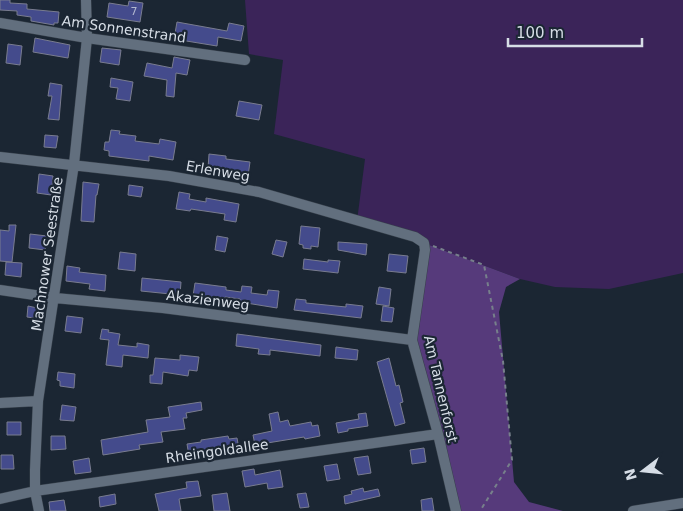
<svg xmlns="http://www.w3.org/2000/svg" width="683" height="511" font-family="'DejaVu Sans',sans-serif">
<rect width="100%" height="100%" fill="#1b2633"/>
<path fill="#3b2459" d="M245,0H683V273L609,289L555,287L520,279L424,243L357,221L365,159L274,134L283,60L249,54Z"/>
<path fill="#563a7b" d="M424,243L520,279L506,287L499,312L514,482L529,502L563,511H456L412,340Z"/>
<path fill="#444b8c" stroke="#797c8f" d="M0,0H10V3L27,4V9L59,12L58,23H54V25L31,21V17L17,15V11L0,10Z
M129,1L143,3L140,22L107,17L109,3L128,6Z
M177,22L227,31L229,23L244,26L241,41L218,37L217,46L174,39Z
M35,38L70,45L68,58L33,52Z
M8,44L22,46L20,65L6,63Z
M102,48L121,50L119,65L100,62Z
M174,57L190,60L187,75L176,73L174,97L166,96L167,80L144,76L147,63L172,68Z
M111,78L133,82L130,101L116,99L118,88L110,87Z
M50,83L62,85L59,120L48,119L52,96H48Z
M239,101L262,105L259,120L236,116Z
M111,130L120,131L119,134L136,136L135,141L159,144L160,139L176,142L173,160L149,156V161L109,156V151L104,150L105,142H109Z
M45,135L58,136L56,148L44,147Z
M209,154L226,156V159L250,162L248,176L236,174V172L208,169Z
M39,174L53,176L51,195L37,193Z
M83,182L99,184L97,195H96L94,222L81,221Z
M129,185L143,187L141,197L128,195Z
M179,192L190,194L189,199L206,202V198L239,204L236,222L224,220L225,214L191,209L190,211L176,209Z
M9,225H16L12,262L0,261V230L9,231Z
M301,226L320,228L318,247L311,246V249L303,248V245L299,244Z
M30,234L47,236L45,250L29,248Z
M217,236L228,238L225,252L215,250Z
M276,240L287,242L283,257L272,254Z
M338,242L367,244L366,255L338,250Z
M120,252L136,254L135,271L118,269Z
M389,254L408,256L406,273L387,271Z
M304,259L328,262V260L340,261L338,273L303,269Z
M6,262L22,263L21,277L5,275Z
M67,266L80,268L79,272L106,275L105,291L89,289L90,284L66,281Z
M142,278L181,282L180,295L141,291Z
M195,283L226,287V290L241,292L242,286L252,287L251,293L267,295L268,290L279,291L277,308L240,302V299L225,297V302L193,296Z
M379,287L391,289L389,306L376,304Z
M296,299L306,300V303L346,307V304L363,306L361,318L294,310Z
M28,306L42,309L41,319L27,317Z
M383,306L394,308L392,322L381,321Z
M67,316L83,318L81,333L65,331Z
M102,329L109,330L108,332L120,334L118,345L137,347V343L149,345L148,358L123,355L122,367L106,365L109,340L100,339Z
M237,334L321,345L320,356L270,350V355L258,354L259,349L236,346Z
M336,347L358,350L357,360L335,358Z
M180,355L199,357L197,371L189,370L188,376L163,372L162,384L150,383V375H153L155,358L180,360Z
M389,358L396,386L399,385L403,402L400,403L405,423L395,426L377,362Z
M58,372L75,374L74,388L60,386V381L57,380Z
M201,402L202,410L186,413L187,418H183L185,429L161,432L163,442L139,445L140,449L103,455L101,440L148,432L146,420L170,417L168,407Z
M62,405L76,407L74,421L60,420Z
M278,412L280,422L288,420L290,426L311,422L312,426L318,425L320,436L305,439L304,437L255,445L253,435L272,431L269,414Z
M366,413L368,426L348,429V431L338,433L336,423L359,419L358,414Z
M7,422H21V435H7Z
M51,436H65L66,449L51,450Z
M228,436L229,439L237,438L239,449L189,456L187,444L201,442V440Z
M424,448L426,462L412,464L410,450Z
M1,455H13L14,469H1Z
M368,456L371,473L358,475L354,458Z
M89,458L91,472L75,474L73,461Z
M337,464L340,479L327,481L324,466Z
M254,469L255,475L280,470L283,487L268,489L267,483L245,487L242,471Z
M198,481L201,496L179,499L181,511H159L155,494L187,488L186,482Z
M363,488L364,492L378,489L380,496L345,504L344,496L352,494L351,491Z
M227,493L230,511H214L212,495Z
M306,493L309,507L300,508L297,494Z
M115,494L116,504L100,507L99,497Z
M432,498L434,511H422L421,500Z
M64,500L66,511H50L49,502Z"/>
<g fill="none" stroke-linecap="round" stroke-linejoin="round">
<g stroke="#37404b" stroke-width="11">
<path id="street" d="M0,23L87,38L245,60
M0,157L169,176L259,192L415,237L424,243L425,250L412,340L438,434L456,511
M0,290L55,298L163,308L412,340
M0,403L38,401
M0,499L35,491L438,434
M39,511L35,491V470L38,401L74,164L87,38L86,0
M633,511L683,503"/>
</g>
<path stroke="#77808b" stroke-width="2" stroke-dasharray="4 4" stroke-linecap="butt" d="M433,246L484,265L503,361L512,460L480,511"/>
<use href="#street" stroke="#626f7e" stroke-width="10"/>
</g>
<g text-anchor="middle" stroke-width="4.5" stroke-linejoin="round" paint-order="stroke">
<g font-size="11" fill="#b2b8d0">
<text x="134" y="15">7</text>
</g>
<g font-size="14" fill="#d6dde6" stroke="#1b2633">
<text transform="translate(124 29) rotate(8)" y="5">Am Sonnenstrand</text>
<text transform="translate(218 171) rotate(10)" y="5">Erlenweg</text>
<text transform="translate(47 254) rotate(-82)" y="5">Machnower Seestraße</text>
<text transform="translate(208 300) rotate(7)" y="5">Akazienweg</text>
<text transform="translate(441 389) rotate(77)" y="5">Am Tannenforst</text>
<text transform="translate(217 451) rotate(-8)" y="5">Rheingoldallee</text>
</g>
</g>
<g transform="translate(643 471) rotate(254)" stroke="#1b2633" stroke-width="4" paint-order="stroke">
<path d="M0-4L9 19L0 12L-9 19Z" fill="#d6dde6"/>
<text y="-8" font-size="14" font-weight="bold" text-anchor="middle" fill="#d6dde6">N</text>
</g>
<path d="M508 38v8h134v-8" fill="none" stroke="#d6dde6" stroke-width="2.5"/>
<text x="516" y="38" font-size="15" fill="#d6dde6" stroke="#1b2633" stroke-width="4" paint-order="stroke">100 m</text>
</svg>
